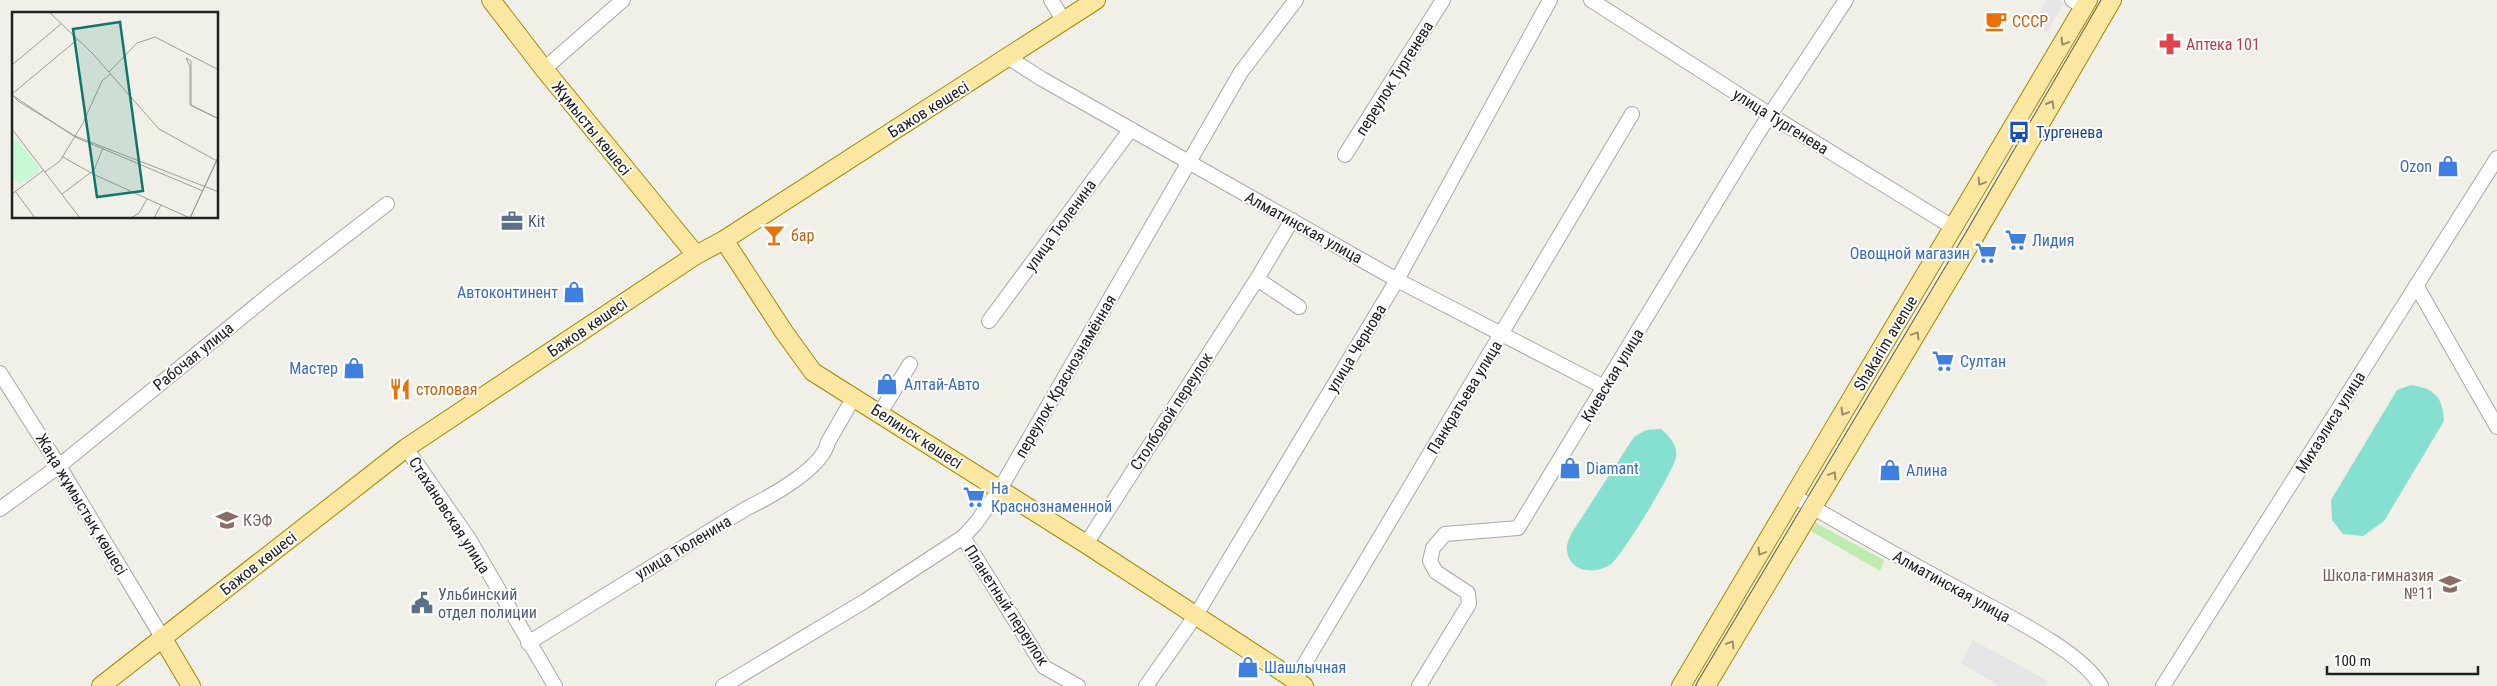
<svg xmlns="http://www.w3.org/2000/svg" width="2497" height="686" font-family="'Roboto Condensed',sans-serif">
<rect width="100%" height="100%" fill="#f1f0e8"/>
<path fill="#c0ebae" d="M1816,523L1884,560L1880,571L1811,531Z"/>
<path fill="#86e0cf" d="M2411,385C2434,388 2443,397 2444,421L2384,521L2363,536L2343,534L2332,520L2331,500L2397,390Z
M1661,429C1669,436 1678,445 1676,457C1674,471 1620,559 1610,565C1594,575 1568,572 1567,549C1566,544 1570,538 1571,534L1634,437L1646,430Z"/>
<path fill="#e5e5e5" d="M2047,0H2059L2064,3L2047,32L2034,23Z
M1973,640L2048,681L2045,686H1999L1961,663Z"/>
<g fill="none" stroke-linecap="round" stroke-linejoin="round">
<g stroke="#a8a8a8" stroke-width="16">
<path id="minor" d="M1051,0L1064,21
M1591,0L1772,116L1954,228
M2072,0L2084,7
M1009,58L1042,79L1397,280L1604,387
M544,69L623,0
M1345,155L1443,0
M1257,279L1299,307
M2416,285L2497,427
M989,321L1131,129
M0,373L59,466L162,637
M880,413L910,364
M406,448L469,539L555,686
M1794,496C1850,530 1907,561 1964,592C2001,613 2081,650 2101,686
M0,509L59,466L274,291L387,204
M963,537L1044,667L1078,686
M1086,544L1257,279L1292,220
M528,643L747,508C770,497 823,468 828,442L854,397
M1295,680L1632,114
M723,686L865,601L963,537L976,523L1000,489L1241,72L1296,0
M1146,686L1196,615L1397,280L1550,0
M1419,686L1469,604L1468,593L1436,572L1430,561L1433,548L1445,534L1518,528L1758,133L1846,0
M2163,686L2497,158"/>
</g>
<g stroke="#9e8a00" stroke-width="20">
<path id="major" d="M491,0L544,69L696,255
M724,240L784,332L813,372L1086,544L1304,686
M162,637L191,686
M101,686L406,448L696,255L724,240L1096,0
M1681,686L2088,0
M1706,686L1973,239L2112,0"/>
</g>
<use href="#minor" stroke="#fff" stroke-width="14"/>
<use href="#major" stroke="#fce7a2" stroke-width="18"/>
<path stroke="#6f6f6f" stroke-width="1" d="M1695,686L1965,234L2101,0"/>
</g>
<defs><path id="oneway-chevron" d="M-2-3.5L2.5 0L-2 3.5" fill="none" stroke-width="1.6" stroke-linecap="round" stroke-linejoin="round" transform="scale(1.25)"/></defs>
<g stroke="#998e68">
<use href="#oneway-chevron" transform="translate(2064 42) rotate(121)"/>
<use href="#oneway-chevron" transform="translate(2051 104) rotate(-60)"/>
<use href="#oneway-chevron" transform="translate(1981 182) rotate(121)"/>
<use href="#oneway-chevron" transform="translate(1916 335) rotate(-59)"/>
<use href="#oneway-chevron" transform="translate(1844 412) rotate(121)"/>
<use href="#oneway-chevron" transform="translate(1833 475) rotate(-59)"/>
<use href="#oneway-chevron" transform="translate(1761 552) rotate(121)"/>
<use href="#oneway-chevron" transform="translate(1731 644) rotate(-59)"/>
</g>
<defs>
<g id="cafe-bare" transform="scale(1.725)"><path d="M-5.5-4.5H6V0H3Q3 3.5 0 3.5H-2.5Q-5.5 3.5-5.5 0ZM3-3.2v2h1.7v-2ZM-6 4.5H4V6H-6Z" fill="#e8710a" stroke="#fff" stroke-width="2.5" paint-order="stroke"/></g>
<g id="pharmacy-bare" transform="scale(1.725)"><path d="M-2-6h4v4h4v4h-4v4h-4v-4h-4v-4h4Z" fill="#e0444e" stroke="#fff" stroke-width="2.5" paint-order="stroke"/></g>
<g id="bus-bare" transform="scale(1.725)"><path d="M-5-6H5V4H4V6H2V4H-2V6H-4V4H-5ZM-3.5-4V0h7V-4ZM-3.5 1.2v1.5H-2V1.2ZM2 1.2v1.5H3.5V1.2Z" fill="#1a4fb4" stroke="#fff" stroke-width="2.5" paint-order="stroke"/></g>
<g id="shop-bare" transform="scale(1.725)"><path d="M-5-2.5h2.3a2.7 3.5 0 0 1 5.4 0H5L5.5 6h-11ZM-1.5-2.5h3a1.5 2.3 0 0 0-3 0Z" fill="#3f7fe0" stroke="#fff" stroke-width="2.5" paint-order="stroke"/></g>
<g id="office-bare" transform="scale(1.725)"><path d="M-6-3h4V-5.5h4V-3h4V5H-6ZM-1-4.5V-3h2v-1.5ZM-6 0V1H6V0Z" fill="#5c6f8a" stroke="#fff" stroke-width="2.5" paint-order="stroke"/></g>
<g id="bar-bare" transform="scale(1.725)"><path d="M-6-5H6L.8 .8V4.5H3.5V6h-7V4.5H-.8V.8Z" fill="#e8710a" stroke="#fff" stroke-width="2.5" paint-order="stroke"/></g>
<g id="supermarket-bare" transform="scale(1.725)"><path d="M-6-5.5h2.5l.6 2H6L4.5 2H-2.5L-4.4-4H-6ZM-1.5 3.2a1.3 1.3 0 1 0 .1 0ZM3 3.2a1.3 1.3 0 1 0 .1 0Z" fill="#3f7fe0" stroke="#fff" stroke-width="2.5" paint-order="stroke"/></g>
<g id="restaurant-bare" transform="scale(1.725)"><path d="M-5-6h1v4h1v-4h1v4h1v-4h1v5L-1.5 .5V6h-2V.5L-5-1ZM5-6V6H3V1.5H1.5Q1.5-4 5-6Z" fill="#e8710a" stroke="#fff" stroke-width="2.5" paint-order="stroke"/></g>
<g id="university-bare" transform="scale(1.725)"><path d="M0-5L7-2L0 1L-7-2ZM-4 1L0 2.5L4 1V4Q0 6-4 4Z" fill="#8d6e63" stroke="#fff" stroke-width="2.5" paint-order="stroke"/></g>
<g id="school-bare" transform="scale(1.725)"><path d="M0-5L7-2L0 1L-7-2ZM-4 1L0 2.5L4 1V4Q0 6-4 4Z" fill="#8d6e63" stroke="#fff" stroke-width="2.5" paint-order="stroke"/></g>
<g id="civic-bare" transform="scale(1.725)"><path d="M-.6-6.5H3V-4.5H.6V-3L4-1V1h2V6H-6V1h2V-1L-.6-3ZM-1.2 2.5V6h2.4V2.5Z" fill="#5c6f8a" stroke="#fff" stroke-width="2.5" paint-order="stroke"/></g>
</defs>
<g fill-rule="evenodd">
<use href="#cafe-bare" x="1996" y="21"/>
<use href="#pharmacy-bare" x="2170" y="44"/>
<use href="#bus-bare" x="2019" y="132"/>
<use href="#shop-bare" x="2448" y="166"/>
<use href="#office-bare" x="512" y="221"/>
<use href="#bar-bare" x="774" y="235"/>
<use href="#supermarket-bare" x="2016" y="240"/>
<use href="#supermarket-bare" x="1986" y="253"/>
<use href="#shop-bare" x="574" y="292"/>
<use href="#supermarket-bare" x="1943" y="361"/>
<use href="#shop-bare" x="354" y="368"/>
<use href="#shop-bare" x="887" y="384"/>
<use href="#restaurant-bare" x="400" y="389"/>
<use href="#shop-bare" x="1570" y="468"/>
<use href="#shop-bare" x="1890" y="470"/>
<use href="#supermarket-bare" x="974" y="497"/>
<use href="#university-bare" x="227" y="520"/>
<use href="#school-bare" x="2450" y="584"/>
<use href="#civic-bare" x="422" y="603"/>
<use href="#shop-bare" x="1248" y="667"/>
</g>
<g text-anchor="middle" stroke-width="4" stroke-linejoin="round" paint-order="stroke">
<g font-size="16" fill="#c56008" stroke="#fff" text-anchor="start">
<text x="2012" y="27">СССР</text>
<text x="791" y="241">бар</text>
<text x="416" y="395">столовая</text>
</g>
<g font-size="16" fill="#be3a42" stroke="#fff" text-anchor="start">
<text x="2186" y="50">Аптека 101</text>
</g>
<g font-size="16" fill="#212121" stroke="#fff">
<text transform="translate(1394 78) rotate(-58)" y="6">переулок Тургенева</text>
<text transform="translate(928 109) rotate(-32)" y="6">Бажов көшесі</text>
<text transform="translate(1781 121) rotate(32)" y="6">улица Тургенева</text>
<text transform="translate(592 128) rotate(51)" y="6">Жұмысты көшесі</text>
<text transform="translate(1060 225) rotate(-54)" y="6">улица Тюленина</text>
<text transform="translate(1304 227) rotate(29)" y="6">Алматинская улица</text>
<text transform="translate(587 327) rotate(-34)" y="6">Бажов көшесі</text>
<text transform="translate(1885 343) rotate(-59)" y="6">Shakarim avenue</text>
<text transform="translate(1356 348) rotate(-59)" y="6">улица Чернова</text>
<text transform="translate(193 356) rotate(-39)" y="6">Рабочая улица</text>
<text transform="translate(1612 375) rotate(-59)" y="6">Киевская улица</text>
<text transform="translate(1065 376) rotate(-60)" y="6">переулок Краснознамённая</text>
<text transform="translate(1464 397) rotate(-59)" y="6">Панкратьева улица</text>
<text transform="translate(1171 411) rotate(-57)" y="6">Столбовой переулок</text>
<text transform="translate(2330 422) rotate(-58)" y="6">Михаэлиса улица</text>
<text transform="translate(917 436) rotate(33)" y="6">Белинск көшесі</text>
<text transform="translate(82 504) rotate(59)" y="6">Жаңа жұмыстық көшесі</text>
<text transform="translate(450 515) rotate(57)" y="6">Стахановская улица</text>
<text transform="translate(683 547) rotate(-31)" y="6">улица Тюленина</text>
<text transform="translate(258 563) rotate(-38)" y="6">Бажов көшесі</text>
<text transform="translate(1952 586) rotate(29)" y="6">Алматинская улица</text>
<text transform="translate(1007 605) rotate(57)" y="6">Планетный переулок</text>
</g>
<g font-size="16" fill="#164399" stroke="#fff" text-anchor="start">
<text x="2036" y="138">Тургенева</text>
</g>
<g font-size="16" fill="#366cbe" stroke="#fff" text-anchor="start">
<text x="2432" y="172" text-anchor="end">Ozon</text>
<text x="2032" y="246">Лидия</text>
<text x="1970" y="259" text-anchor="end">Овощной магазин</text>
<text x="558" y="298" text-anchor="end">Автоконтинент</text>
<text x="1960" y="367">Султан</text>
<text x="338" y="374" text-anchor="end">Мастер</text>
<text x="904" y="390">Алтай-Авто</text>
<text x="1586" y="474">Diamant</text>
<text x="1906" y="476">Алина</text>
<text x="991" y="494">На<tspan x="991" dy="18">Краснознаменной</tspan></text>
<text x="1264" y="673">Шашлычная</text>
</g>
<g font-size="16" fill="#4e5e75" stroke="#fff" text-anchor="start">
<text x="528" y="227">Kit</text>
<text x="438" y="600">Ульбинский<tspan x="438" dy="18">отдел полиции</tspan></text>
</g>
<g font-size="16" fill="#785e54" stroke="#fff" text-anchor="start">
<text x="243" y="526">КЭФ</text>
<text x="2434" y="581" text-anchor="end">Школа-гимназия<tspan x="2434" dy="18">№11</tspan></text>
</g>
</g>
<g transform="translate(12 12)">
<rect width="206" height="206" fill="#f1f0e8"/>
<path d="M4,127L28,156L26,161L9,172L0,166V130Z" fill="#c6fad5"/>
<path fill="none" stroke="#9e9d98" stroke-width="1" d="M37,0L81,42L147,117L205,149M0,53L49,12M97,60L125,31L143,25L207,58M0,82L6,89L63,124L207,180M0,82L66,27M0,83L63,125L191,179M207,107L179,93V49L174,46L178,55V93L207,107M0,117L68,206M51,145L81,162L149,193M33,160L48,149L71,111L90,69L98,62M3,179L23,206M0,182L32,158M50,182L82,158L91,136M119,206L127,201L135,187M142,206L149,193L178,206M178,206L207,143M178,206L207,144"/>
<path fill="#0f766e" fill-opacity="0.15" stroke="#0f766e" stroke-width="2.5" d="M108,10L131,179L85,185L61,17Z"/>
<rect width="206" height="206" fill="none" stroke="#212121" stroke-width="2.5"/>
</g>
<path d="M2327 666v8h151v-8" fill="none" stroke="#212121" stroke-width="2.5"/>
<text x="2334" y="666" font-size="15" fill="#212121" stroke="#ffffff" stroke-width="4" paint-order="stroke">100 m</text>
</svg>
